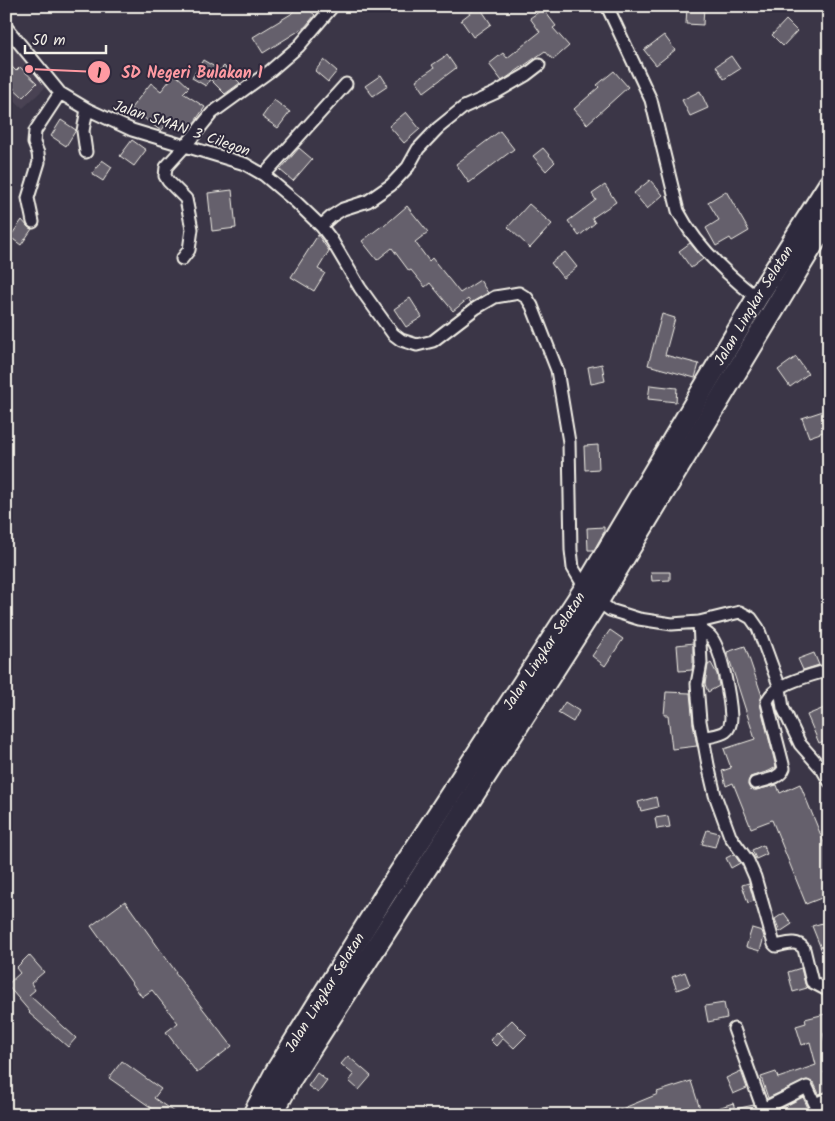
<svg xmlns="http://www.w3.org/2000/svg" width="835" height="1121" font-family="Kalam,sans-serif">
<rect width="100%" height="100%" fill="#3b3647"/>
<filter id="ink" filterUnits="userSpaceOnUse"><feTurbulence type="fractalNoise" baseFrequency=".02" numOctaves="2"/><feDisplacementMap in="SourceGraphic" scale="10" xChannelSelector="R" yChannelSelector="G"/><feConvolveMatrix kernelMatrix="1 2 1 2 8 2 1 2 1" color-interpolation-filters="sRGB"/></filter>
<g filter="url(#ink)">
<path fill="#484352" d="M6,30L48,85L23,108L6,93V83L7,82L23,97L37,83L21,67L16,71L6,61Z"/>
<path fill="#65616c" stroke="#f4f1e8" d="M298,6H305L315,15L305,27L263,53L253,37L291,14Z
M479,6L491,24L473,37L461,20Z
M687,6H704L703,25L686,24Z
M543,9L556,26L553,28L569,46L553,60L545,51L502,81L489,64L503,53L507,58L540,32L530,18Z
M786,20L797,31L783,46L772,35Z
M664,35L675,50L656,65L644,50Z
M447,55L456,68L424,92L416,80L434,68L432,65Z
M731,56L740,69L724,79L716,66Z
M203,60L220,70L224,66L240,83L225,94L210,79L206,86L192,78Z
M324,60L337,71L328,82L315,71Z
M6,61L16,71L20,67L37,83L23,97L6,81Z
M614,71L628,87L587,124L574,109L599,87L597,85Z
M175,74L189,87L183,93L205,107L189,130L171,118L161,131L131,108L151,83L161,91Z
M381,75L388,86L373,96L365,86Z
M700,91L708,108L690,116L682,100Z
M274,100L290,112L278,128L262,117Z
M406,112L420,129L404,143L389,126Z
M61,120L76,130L66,146L51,136Z
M500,131L514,149L469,183L456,164Z
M132,140L146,150L134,166L120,156Z
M299,148L312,159L293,181L280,170Z
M543,148L555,162L546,171L533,156Z
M102,160L112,167L103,181L92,174Z
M650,180L663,195L647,209L634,193Z
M605,185L616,202L592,218L595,223L579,236L568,221L596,200L592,194Z
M232,190L236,228L212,231L208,193Z
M726,191L749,231L732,241L730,238L716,246L706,228L719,220L708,202Z
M529,204L552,224L530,248L508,227Z
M407,206L428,232L415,242L429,261L432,258L460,293L480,280L488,293L471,303L468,299L453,311L430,283L425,287L411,270L409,271L392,248L377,260L362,241L383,225L384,226Z
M22,220L28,227L32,229L21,245L10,237Z
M318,235L329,251L318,269L325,273L314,291L291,277Z
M690,243L703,259L691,268L679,251Z
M565,252L577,267L563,278L551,263Z
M410,298L422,317L406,327L394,309Z
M662,314L675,318L665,355L699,364L695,378L648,365Z
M796,357L808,374L790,387L778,370Z
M602,364L605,381L591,384L588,367Z
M650,385L677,388L676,402L648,399Z
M829,409V430L809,437L802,418Z
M598,445L599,469L585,470L584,446Z
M604,527V532L594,550H588L587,528Z
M651,572H670V580L652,581Z
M610,630L623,639L605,666L592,656Z
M693,643V662L692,670L679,671L677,645Z
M745,646L762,696L760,704L776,767L769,771L750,777L748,785L750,789L756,790L777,785L780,793L800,784L829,855V895L806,904L772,820L751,828L733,783L726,786L722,771L731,768L724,749L755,739L727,652Z
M814,653L819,665L803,670L798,659Z
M711,663L717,674L719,686L708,692L705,684L708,665Z
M666,692L690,693L693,724L697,746L672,749L668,715H664Z
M565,702L579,711L573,722L558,713Z
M829,706V739L819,743L807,715Z
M656,797L658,807L641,811L638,802Z
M668,816L670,827L657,829L655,818Z
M707,830L719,833L715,847L702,844Z
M763,845L767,854L756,859L752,850Z
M734,854L740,863L731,868L726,858Z
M749,883L754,901L748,903L742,885Z
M125,901L176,972L175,973L232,1046L197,1073L166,1032L178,1023L152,990L142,997L91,926Z
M784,913L792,924L780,932L775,919Z
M829,921V948L822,951L812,926Z
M752,928L762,931L764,937L760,951L746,947Z
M29,955L44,972L31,983L35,990L29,995L76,1038L68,1047L29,1013L30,1012L7,985L20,973L16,968Z
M801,968L805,984L807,988L793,992L788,972Z
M685,972L690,985L677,990L672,977Z
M724,1003L727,1018L708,1022L705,1006Z
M829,1013V1031L823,1033L829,1056V1070L824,1072L829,1080V1091L819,1094L814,1083L807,1080L768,1098L761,1077L776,1072L778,1078L816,1065L810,1042L802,1045L796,1026L806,1023L805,1019Z
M512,1020L527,1035L514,1048L498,1033Z
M497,1032L503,1038L496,1046L490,1040Z
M348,1056L371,1076L359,1090L349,1081L354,1075L341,1064Z
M122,1061L161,1089L154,1098L178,1115H153L156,1111L109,1078Z
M741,1071L747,1088L733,1094L726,1078Z
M317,1073L327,1081L318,1093L308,1086Z
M691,1081L702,1115H607L658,1094L657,1092Z
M803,1097L808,1108L814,1111L816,1115H775L774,1112Z
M733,1103L735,1109L754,1105L757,1115H721L718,1108Z"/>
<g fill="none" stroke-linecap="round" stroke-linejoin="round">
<g stroke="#f4f1e8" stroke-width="15">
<path id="street" d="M607,6L651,100L678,211C696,246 726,274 757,298
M6,27L60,93L87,109L132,130L245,164L264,175L296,202L321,226L331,239L360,288L393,334L401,340L417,345L433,341L476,308L495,297L519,293L527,298L532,306L557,370L569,442L571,550L573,568L585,588
M86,152L83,131L87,109
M264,175L346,84
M33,222L28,198L39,162L38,153L34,143L35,131L60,93
M321,226L332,216L343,209L368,201L391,185L408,167L418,149L438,128L464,107L495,93L526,75L539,65
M182,259L189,250L192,229L186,199L168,181L165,176L166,167L186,145L212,113L270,71L299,46L333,6
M598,601L610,610L623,614L639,619L672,624L699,622L740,612L751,618L758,628L780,688L783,708L800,744L822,769L829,781
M699,622L701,663L697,684L700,721L708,765L715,795L730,836L748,861L755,877L774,944L776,946C786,944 797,939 804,949L812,982L829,991
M700,629C703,631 707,633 710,636C722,648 730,699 731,717C731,736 719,734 703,738
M755,783C765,780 780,779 784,768L767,702C772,684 812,675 829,670
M734,1029L765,1115
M763,1109L807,1087L815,1104L829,1098"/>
</g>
<g stroke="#f4f1e8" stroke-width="24">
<g id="highway">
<path id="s1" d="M253,1115L276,1071L385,895L585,588L757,298L829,184"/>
<path d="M272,1115L291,1079L598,601L829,218"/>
</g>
</g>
<use href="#street" stroke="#2f2a3d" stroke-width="11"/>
<use href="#highway" stroke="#2f2a3d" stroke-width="20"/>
</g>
</g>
<g text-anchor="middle" stroke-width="4" stroke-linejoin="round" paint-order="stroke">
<g font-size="15" fill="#f4f1e8" stroke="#2f2a3d">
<text transform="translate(182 128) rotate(19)" y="5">Jalan SMAN 3 Cilegon</text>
<text dy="5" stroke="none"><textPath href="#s1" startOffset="952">Jalan Lingkar Selatan</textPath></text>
<text dy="5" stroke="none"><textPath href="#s1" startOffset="548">Jalan Lingkar Selatan</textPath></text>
<text dy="5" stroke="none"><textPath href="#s1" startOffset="142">Jalan Lingkar Selatan</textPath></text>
</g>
</g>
<path fill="none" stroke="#ff9aa2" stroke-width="2" d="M29 69L99 72"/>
<g fill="#ff9aa2" stroke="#2f2a3d" stroke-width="2">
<circle cx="29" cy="69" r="5"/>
<circle cx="99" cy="72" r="12"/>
</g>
<g font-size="15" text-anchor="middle" font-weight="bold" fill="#111">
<text x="99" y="78">1</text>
</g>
<g font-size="16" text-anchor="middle" font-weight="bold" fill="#ff9aa2" stroke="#2f2a3d" stroke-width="4" stroke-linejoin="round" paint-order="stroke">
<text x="192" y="78">SD Negeri Bulakan 1</text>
</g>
<rect width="835" height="1121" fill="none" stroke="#2f2a3d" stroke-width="25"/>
<rect x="12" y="12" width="810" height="1096" fill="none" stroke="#f4f1e8" stroke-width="2" filter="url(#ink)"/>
<path d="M25 45v8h81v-8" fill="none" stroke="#f4f1e8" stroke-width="2.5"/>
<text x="32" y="45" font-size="15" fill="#f4f1e8" stroke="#2f2a3d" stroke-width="4" paint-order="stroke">50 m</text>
</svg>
